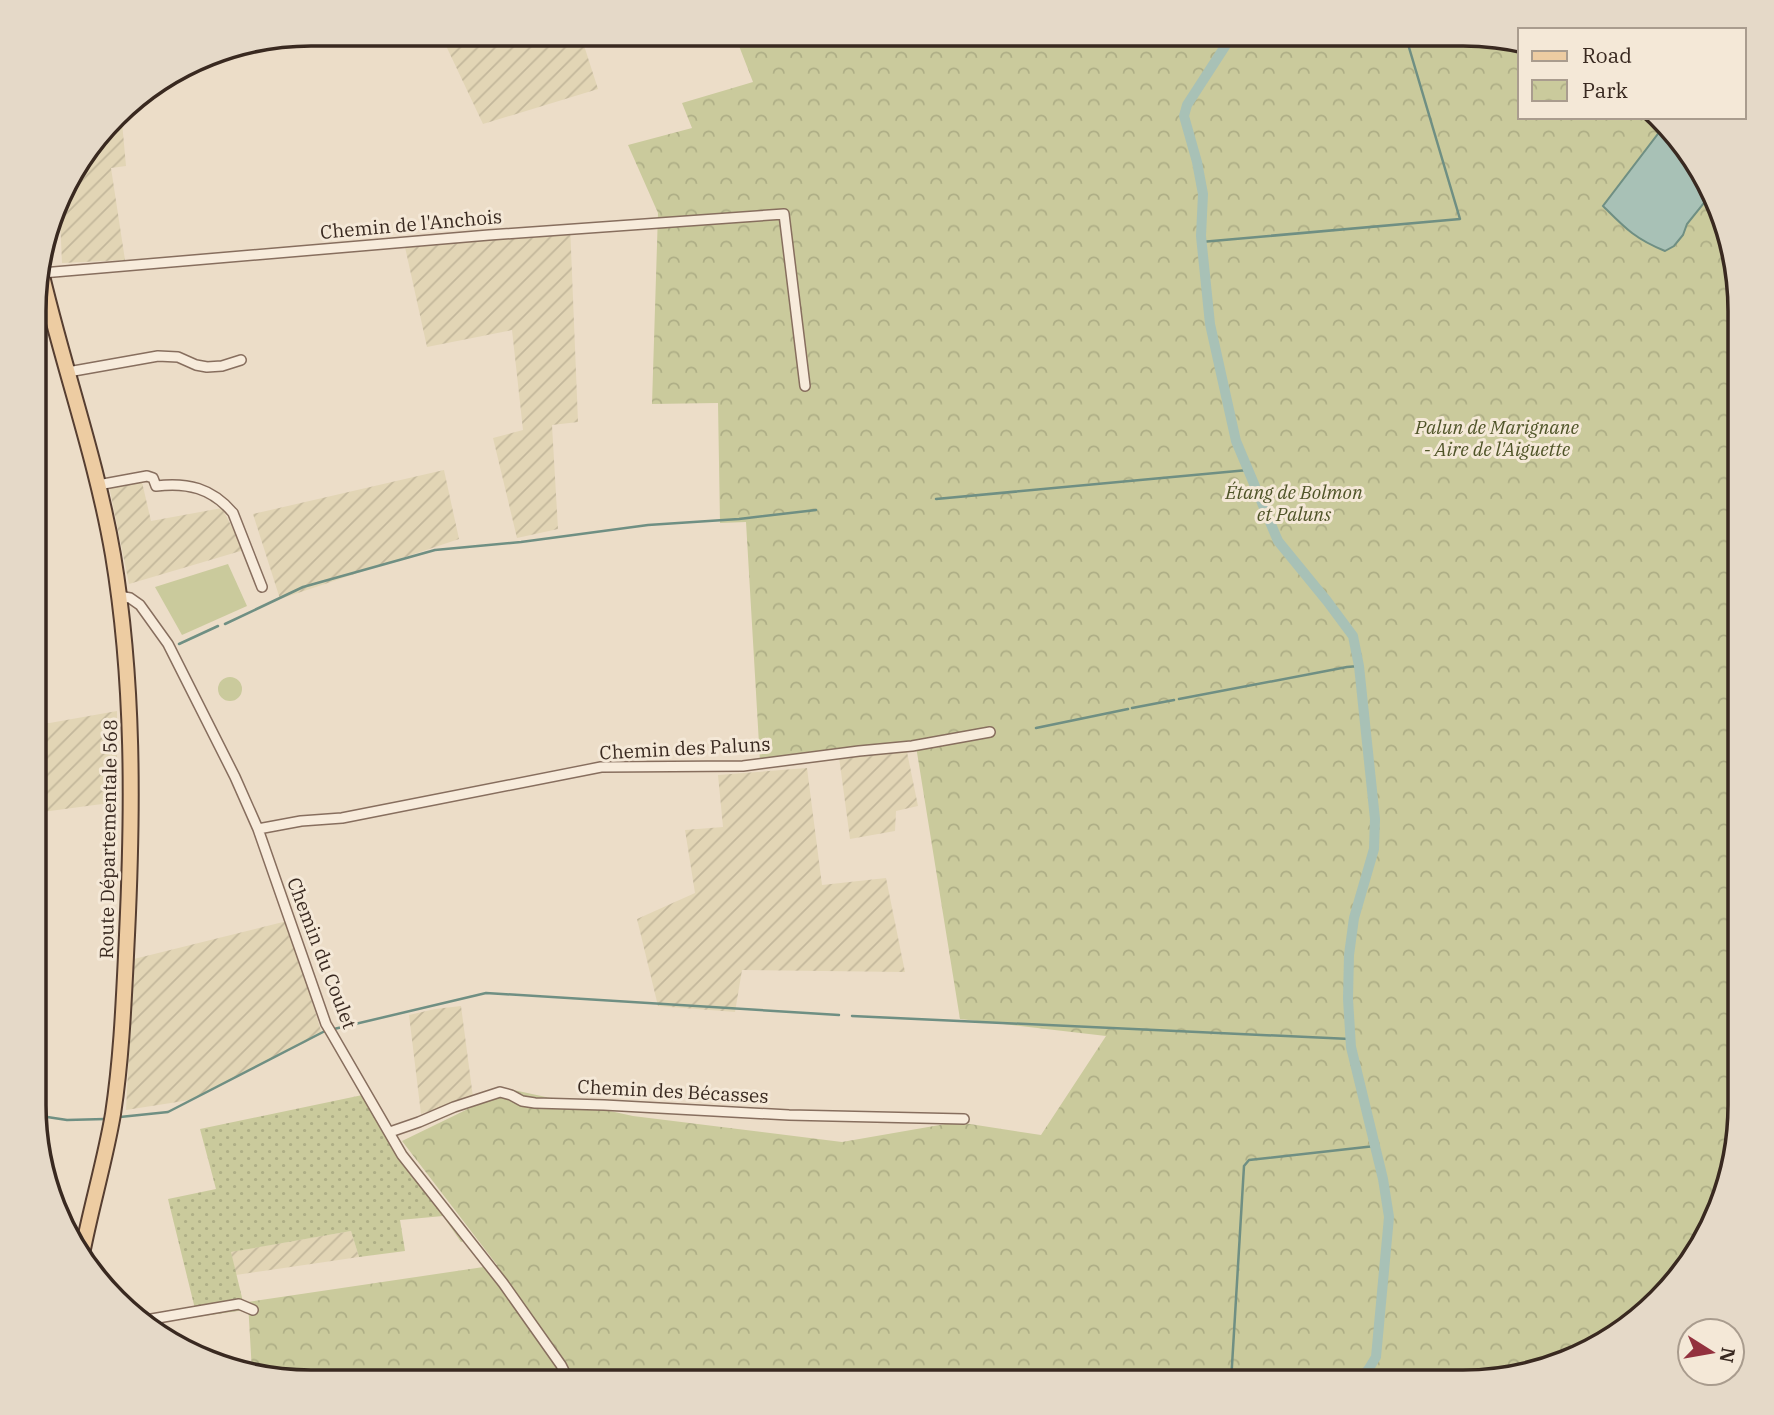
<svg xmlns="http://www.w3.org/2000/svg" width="1774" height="1415" font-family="'IBM Plex Serif',serif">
<defs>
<pattern id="farmland-furrows" width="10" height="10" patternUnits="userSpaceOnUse" patternTransform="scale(1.75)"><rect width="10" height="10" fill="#e2d5b5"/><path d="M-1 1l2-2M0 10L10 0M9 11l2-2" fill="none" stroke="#c3b79b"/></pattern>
<pattern id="grass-dots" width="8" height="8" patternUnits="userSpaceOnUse" patternTransform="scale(1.75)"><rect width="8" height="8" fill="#caca9c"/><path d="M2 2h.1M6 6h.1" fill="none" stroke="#aeae86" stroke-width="1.8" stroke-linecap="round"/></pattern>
<pattern id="park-crowns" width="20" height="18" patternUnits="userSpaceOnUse" patternTransform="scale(1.75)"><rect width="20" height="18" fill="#caca9c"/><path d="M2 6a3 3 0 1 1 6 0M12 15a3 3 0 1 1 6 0" fill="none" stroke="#aeae86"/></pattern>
</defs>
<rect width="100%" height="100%" fill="#ecddc8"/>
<path fill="url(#farmland-furrows)" d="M440,33H580L598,89L483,124Z
M121,111L126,166L111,168L125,260L62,263L60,218L54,219L70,172Z
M570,224L578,422L552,425L558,529L517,538L493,438L523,430L512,330L427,347L403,238Z
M444,470L459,539L280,599L253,514Z
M142,482L151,521L222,508L244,550L129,584L109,486Z
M117,711V802L35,813V742L44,724Z
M907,752L918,806L896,811L895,831L850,839L839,757Z
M807,768L822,885L886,878L905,972L742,970L735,1012L658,1006L637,919L695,893L685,830L723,827L718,775Z
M287,921L322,1034L190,1100L126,1110L134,959Z
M461,1006L473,1097L421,1114L409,1015L435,1009Z
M351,1231L359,1257L236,1275L230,1252Z"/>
<path fill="url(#grass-dots)" d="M372,1093L397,1135L404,1151L474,1239L461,1242L443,1216L400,1220L405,1251L359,1257L351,1231L231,1252L245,1310L197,1317L168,1199L216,1189L200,1129Z"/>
<path fill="url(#park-crowns)" d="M734,33L1481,34L1520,43V117H1657L1720,204L1741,310L1740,1123L1720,1211L1672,1288L1570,1361L1464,1382L293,1381L252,1372L248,1302L497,1265L402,1141L509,1089L633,1116L842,1142L957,1122L1041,1135L1106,1036L960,1019L915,740L760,761L746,522L720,523L718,403L652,404L658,213L628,145L692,128L682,103L753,82Z"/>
<path fill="#caca9c" d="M228,564L247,606L182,635L155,587Z
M218 689a12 12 0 1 1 24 0a12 12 0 1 1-24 0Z"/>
<path fill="#a8c1b6" stroke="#6f8f83" stroke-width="2" d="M1664,126L1712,193L1687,224L1683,235L1674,246L1665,251C1635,239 1625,228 1603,206Z"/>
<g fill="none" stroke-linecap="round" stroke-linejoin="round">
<path stroke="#6f8f83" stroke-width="2.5" d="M1201,242L1460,219L1405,34
M936,499L1248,470
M225,624L303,587L435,550L521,542L648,525L739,519L816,510
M179,644L218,626
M1179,699L1347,667L1359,666
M1132,708L1174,700
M1036,728L1128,709
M852,1016L1350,1039
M334,1029L486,993L839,1015
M34,1115L67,1120L105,1119
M120,1117L168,1112L325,1031
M1058,1382V1370L1184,1382
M1231,1382L1244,1166L1249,1160L1375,1146"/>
<path stroke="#a8c1b6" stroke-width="10" d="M1233,34L1187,105L1184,116L1197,162L1203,194L1201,236L1210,324L1236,441L1278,541L1327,601L1353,636L1359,666L1375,819L1374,849L1354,918L1349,955L1348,999L1351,1047L1383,1179L1389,1217L1376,1357L1368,1370L1357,1382"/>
<g stroke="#876e5e" stroke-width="12">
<path id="minor" d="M42,273L489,235L784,214L805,386
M68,372L158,356L178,357L196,365L207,367L222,366L241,360
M98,485L147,476L153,478L156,486C187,482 212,488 233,513L262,587
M119,596L130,598L140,605L168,644L235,777L258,829L326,1024L332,1034L402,1155L503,1283L561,1365L569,1381
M258,829L301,821L342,818L601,767L743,766L859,751L912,746L990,732
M390,1132L419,1122L454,1107L500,1092L511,1095L522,1101L535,1103L604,1105L789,1115L964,1119
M140,1321L239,1304L253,1310"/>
</g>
<g stroke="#563e31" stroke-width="18">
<path id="primary" d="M39,263C61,361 96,456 113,555C134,681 133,809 127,935C124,995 122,1055 113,1114C105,1161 91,1207 82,1254"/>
</g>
<use href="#minor" stroke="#f7ebdb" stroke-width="9"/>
<use href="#primary" stroke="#edcca2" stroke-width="14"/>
</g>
<g text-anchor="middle" stroke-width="6" stroke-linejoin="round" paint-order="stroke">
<g font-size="19" fill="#392920" stroke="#f4e8d7">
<text transform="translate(411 224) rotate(-5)" y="7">Chemin de l'Anchois</text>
<text transform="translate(685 748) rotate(-3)" y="7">Chemin des Paluns</text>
<text transform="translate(108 839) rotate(-89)" y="7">Route Départementale 568</text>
<text transform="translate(322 953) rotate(69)" y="7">Chemin du Coulet</text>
<text transform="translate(673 1091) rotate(3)" y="7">Chemin des Bécasses</text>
</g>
<g font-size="19" font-style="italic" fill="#4f5428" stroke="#f4e8d7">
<text x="1497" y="434">Palun de Marignane<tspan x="1497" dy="22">- Aire de l'Aiguette</tspan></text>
<text x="1294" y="499">Étang de Bolmon<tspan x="1294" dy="22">et Paluns</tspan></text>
</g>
</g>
<path d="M0 0H1774V1415H0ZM311 46H1463A265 265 0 0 1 1728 311V1105A265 265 0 0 1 1463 1370H311A265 265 0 0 1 46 1105V311A265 265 0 0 1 311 46Z" fill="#e5d9c8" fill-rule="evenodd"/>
<path fill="none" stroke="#392920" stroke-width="3.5" d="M311 46H1463A265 265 0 0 1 1728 311V1105A265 265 0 0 1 1463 1370H311A265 265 0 0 1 46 1105V311A265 265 0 0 1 311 46Z"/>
<rect x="1518" y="28" width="228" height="91" fill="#f4e8d7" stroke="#a99c8e" stroke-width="2"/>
<rect x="1532" y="51" width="35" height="10" fill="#edcca2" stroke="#a99c8e" stroke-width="2"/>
<text x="1582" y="63" font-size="21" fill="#392920">Road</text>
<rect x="1532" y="80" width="35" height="21" fill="url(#park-crowns)" stroke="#a99c8e" stroke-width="2"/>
<text x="1582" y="98" font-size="21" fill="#392920">Park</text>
<g transform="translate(1711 1352) rotate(101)"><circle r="33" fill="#f4e8d7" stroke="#a99c8e" stroke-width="2"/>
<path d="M0-5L12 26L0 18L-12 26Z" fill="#93313e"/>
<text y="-10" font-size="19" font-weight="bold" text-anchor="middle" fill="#392920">N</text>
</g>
</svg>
